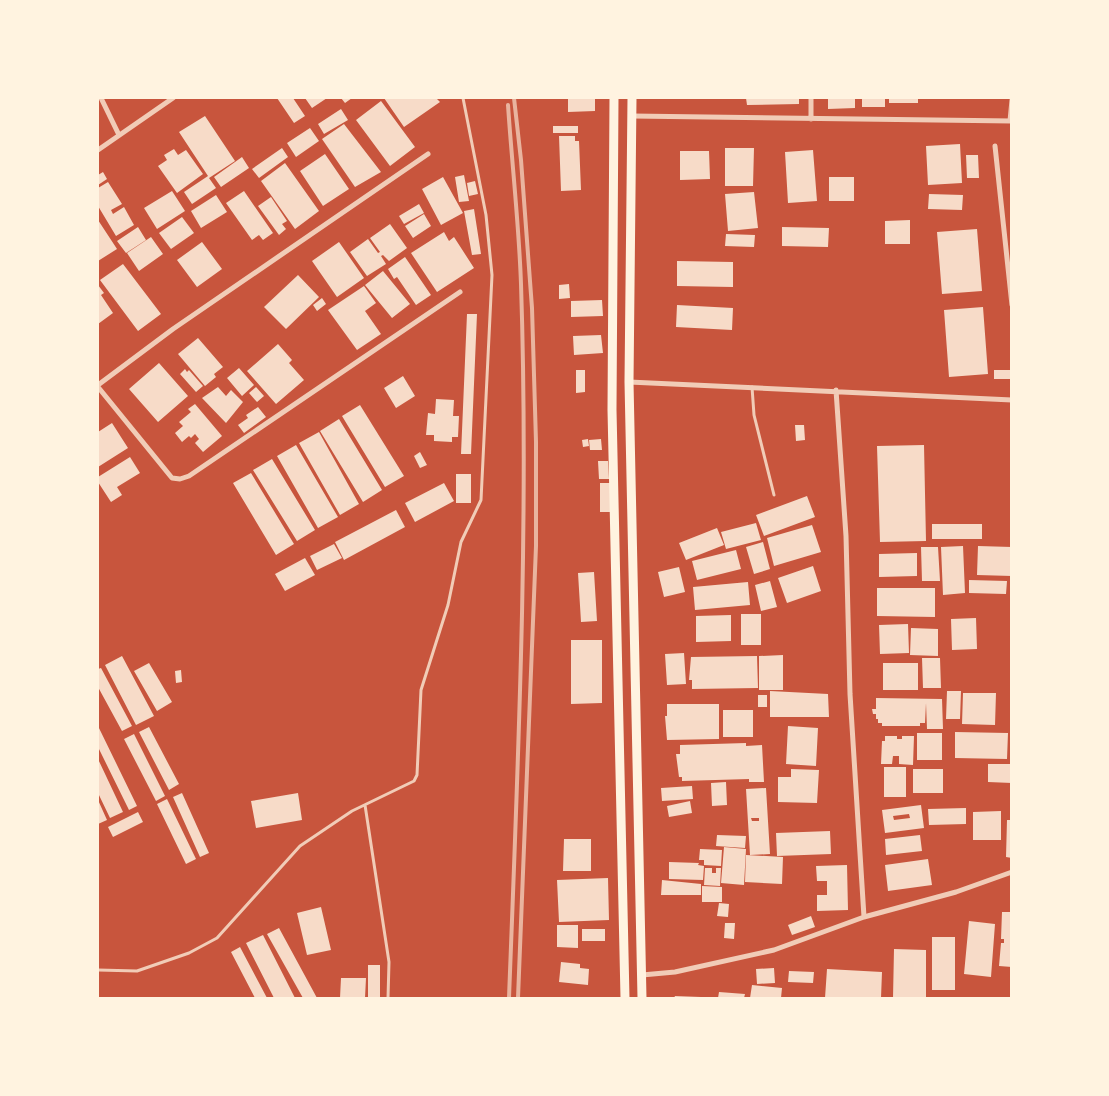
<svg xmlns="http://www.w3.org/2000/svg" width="1109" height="1096" font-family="'Source Sans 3',sans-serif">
<rect width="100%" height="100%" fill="#c8553d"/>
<path fill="#f7dbc8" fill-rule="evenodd" d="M277,98H293L305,116L294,123Z
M305,98H327L312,108Z
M341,98H352L345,103Z
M384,98H436L440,102L404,127Z
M568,98H595V111L568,112Z
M746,98H799V104L747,105Z
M828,98H855V108L828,109Z
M862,98H885V107H862Z
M889,98H918V103H889Z
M381,101L415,147L390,166L356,120Z
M341,109L348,120L324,134L318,124Z
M205,116L235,161L209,178L216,188L192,204L184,192L208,176L179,132Z
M344,124L381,172L355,187L322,139Z
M553,126H578V133H553Z
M310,128L319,141L296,157L287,143Z
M559,136H575V141H579L581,190L561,191Z
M960,144L962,183L928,185L926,146Z
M282,148L288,157L259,178L252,169Z
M725,148H754L753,186H725Z
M174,149L178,155L186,150L203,174L177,193L158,166L167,160L164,155Z
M813,150L817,201L788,203L785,152Z
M680,151H709L710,179L680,180Z
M325,154L349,189L323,206L300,171Z
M966,155H978L979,178H967Z
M242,157L249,168L221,187L214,177Z
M285,163L319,211L295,229L261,181Z
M103,172L107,179L98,185V175Z
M464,175L469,201L459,202L455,177Z
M443,177L463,213L441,225L422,189Z
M829,177H854V201H829Z
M475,181L478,194L469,196L467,183Z
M108,182L122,204L111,210L113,214L124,207L134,225L116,236L98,206V188Z
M172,191L185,211L157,229L144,208Z
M244,191L273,233L263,240L259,235L252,240L226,203Z
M754,192L758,228L728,231L725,194Z
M929,194L963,195L962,210L928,209Z
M216,195L227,212L201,228L191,211Z
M271,197L287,221L282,224L286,229L279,235L258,206Z
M419,204L424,213L404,224L399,216Z
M474,209L481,254L472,255L464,211Z
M424,214L431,226L413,238L405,226Z
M182,217L194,233L171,249L159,233Z
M98,220L117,249L98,261Z
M910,220V244H885V221Z
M390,224L407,248L389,261L383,255L381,256L386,264L367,276L350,252L368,239L378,253L380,252L370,238Z
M138,227L146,240L126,253L117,241Z
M782,227L829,228L828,247L782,246Z
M977,229L982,291L942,294L937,232Z
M444,232L449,241L454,237L474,268L437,292L411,253Z
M726,234L755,235L754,247L725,246Z
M151,237L163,254L139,271L127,253Z
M202,242L222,269L197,287L177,260Z
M339,242L364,278L337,297L312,261Z
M405,257L431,295L416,305L397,277L394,279L388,269Z
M677,261L733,262V287L677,286Z
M123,264L161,314L138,331L100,280Z
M383,271L410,304L392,318L365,285Z
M298,275L319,297L286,329L264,307Z
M569,284L570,298L559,299V285Z
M98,285L104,293L101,295L113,313L98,324Z
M364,286L376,303L365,311L381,334L357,350L328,310Z
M322,298L326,304L317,311L313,305Z
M602,300L603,316L571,317V301Z
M677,305L733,308L732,330L676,327Z
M983,307L988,374L949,377L944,310Z
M467,314H477L471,454H461Z
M601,335L603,353L574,355L573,336Z
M198,338L223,367L214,374L216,377L205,386L178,354Z
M278,344L292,360L289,363L304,380L276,404L247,371Z
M159,363L188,396L158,422L129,389Z
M239,368L254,385L242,396L227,378Z
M185,369L187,372L189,370L203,386L196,392L180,374Z
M576,370H585V392L576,393Z
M994,370H1012L1011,379H994Z
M403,376L415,396L396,408L384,388Z
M218,387L226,396L231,390L243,402L226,423L202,398Z
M256,387L264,396L257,402L249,393Z
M436,399L454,400L453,416H459L458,437H452V442L434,441V435H426L428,413L435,414Z
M195,404L222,436L203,452L195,443L199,439L195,434L191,438L189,436L182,442L175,433L183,426L179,422L191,412L188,409Z
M360,405L404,476L385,487L342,416Z
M258,407L266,417L244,433L238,425L248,418L246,415Z
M339,419L382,490L363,502L320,431Z
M112,423L128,448L98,467V432Z
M795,425H804L805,440L796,441Z
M319,432L359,504L340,515L299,443Z
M588,439L589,446L583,447L582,440Z
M601,439L602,450H590L589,440Z
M296,445L338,517L318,528L277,456Z
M924,445L926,541L880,542L877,446Z
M420,452L427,465L420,468L414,456Z
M130,457L140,473L117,487L122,495L111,502L98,482V477Z
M272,459L315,530L297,541L253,470Z
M598,461H608L609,479H599Z
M251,473L294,544L276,555L233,483Z
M456,474H471V503H456Z
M444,483L454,501L415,522L405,503Z
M600,483H610V512H600Z
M807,496L815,517L764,536L756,515Z
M396,510L405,527L344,560L335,542Z
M756,523L761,540L726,549L721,532Z
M932,524H982V539H932Z
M812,525L821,552L774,566L767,538Z
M717,528L724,545L686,560L679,543Z
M763,542L770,569L754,574L746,547Z
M334,544L342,558L317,570L310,556Z
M963,546L965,593L943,595L941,547Z
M978,546L1012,547V576L977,575Z
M921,547H938L940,581H922Z
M736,550L741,569L697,580L692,561Z
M917,553V576L879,577V554Z
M305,558L315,575L285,591L275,574Z
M813,566L821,591L787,603L778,578Z
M679,567L685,592L664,597L658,572Z
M594,572L597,621L581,622L578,573Z
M969,580L1007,581L1006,594L969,593Z
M770,581L777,607L761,611L755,585Z
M748,582L750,605L695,610L693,587Z
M877,588H935V617L877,616Z
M741,614H761V645H741Z
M731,615V641L696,642V616Z
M976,618L977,649L952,650L951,619Z
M908,624L909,653L880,654L879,625Z
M911,628L938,629V656L910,655Z
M571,640H602V703L571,704Z
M684,653L686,684L667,685L665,654Z
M783,655V690H759V656Z
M122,656L154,716L136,725L105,665Z
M757,656L758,688L692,689V680H689L691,657Z
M922,658H940L941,688H923Z
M149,663L172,702L157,711L134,671Z
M883,663H918V690H883Z
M101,668L132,726L122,731L98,687V669Z
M181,670L182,682L176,683L175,671Z
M770,691L828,694L829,717H770Z
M947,691H961L960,719H946Z
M963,693H996L995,725L962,724Z
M758,695H767V707H758Z
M876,698L942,699L943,729H927L926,703L925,723H920V726H882V723H878V719H876V714H873L872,709H876Z
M667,704H719V739L667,740L665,716H667Z
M723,710H753V737H723Z
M98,726L137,806L129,810L98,747Z
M788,726L818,728L816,766L786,764Z
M149,727L179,784L169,790L139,732Z
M955,732L1008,733L1007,759L955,758Z
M917,733H942V760H917Z
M134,734L165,796L156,801L124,739Z
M885,736H897V739H902V736H914L913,765L899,764V756H893L892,764H881L882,741H885Z
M746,743V746L762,745L764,782H749V779L682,781V777H679L676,754H680V745Z
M98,759L123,812L110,818L98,793Z
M988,764H1012V783L988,782Z
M884,767H906V797H884Z
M791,769L819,770L817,803L778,802V777H791Z
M913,769H943V793H913Z
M726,782L727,805L712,806L711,783Z
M692,786L693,799L662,801L661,788Z
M766,788L770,854L750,855L746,789ZM751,818H759V821H752Z
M182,793L209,853L200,857L173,797Z
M298,793L302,820L256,828L251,801Z
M167,799L196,859L186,864L157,804Z
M98,800L107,820L98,824Z
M690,801L692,813L669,817L667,806Z
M921,805L924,828L885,833L882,810ZM909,814L910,818L894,820L893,816Z
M966,808V824L929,825L928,809Z
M1001,811V840H973V812Z
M138,812L143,822L113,837L108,827Z
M1007,820H1012V858L1006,857Z
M830,831L831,854L777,856L776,833Z
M717,835L746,836L745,848L716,846Z
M920,835L922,851L886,855L885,839Z
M564,839H591V871H563Z
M724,847L746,849L744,885L721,883Z
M700,849L722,850L721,866L704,865V860H699Z
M746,855L783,857L782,884L745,882Z
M928,859L932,885L888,891L885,865Z
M669,862L699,863L698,865L704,866L703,880L669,879Z
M847,865L848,910L817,911V895H827V881H817L816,866Z
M705,868H712V873H716V868H721L720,886L704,885Z
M608,878L609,920L559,922L557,880Z
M662,880L701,884V895H661Z
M702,886L722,887V902H702Z
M719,903L729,904L728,917L717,916Z
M321,907L331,950L307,955L297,913Z
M1002,912H1012V967L999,966L1001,943H1004V939H1001Z
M811,916L815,927L792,935L788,925Z
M969,921L995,924L991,977L964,974Z
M725,923H735L734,939L724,938Z
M557,925H578V948L557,947Z
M279,928L317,998H303L267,934Z
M582,929H605V941H582Z
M263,935L295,998H274L246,943Z
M932,937H955V990H932Z
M240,947L267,998H255L231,952Z
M894,949L926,950V998H893Z
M561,962L580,964V968L589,969L588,985L559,982Z
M368,965H380V998H368Z
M774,968L775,983L757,984L756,969Z
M827,969L882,972L881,998H825Z
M789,971L814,972L813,983L788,982Z
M341,978H366L365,998H340Z
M752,985L782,988L781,998H750Z
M719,992L745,994L744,998H718Z
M675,996L701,997V998H674Z"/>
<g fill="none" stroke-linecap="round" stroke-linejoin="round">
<path stroke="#f1ccb7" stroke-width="3" d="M752,387L754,415L774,495
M365,805L389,962L388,998
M98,970L137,971L189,953L217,938L300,846L352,811L414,781L417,775L421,690L448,605L461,542L481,500L492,275L486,215L463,98"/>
<path stroke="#f1ccb7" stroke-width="5" d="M101,98L119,135
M811,98V119
M632,116L1012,121
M1010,121L1012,100
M995,146L1012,305
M98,150L173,98
M629,382L1012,400
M98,385L173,329L428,154
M98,387L172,478L180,479L189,476L460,292
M836,390L846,536L850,694L864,917
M642,975L675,972L774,950L864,917L956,892L1012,872"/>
<path stroke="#fff3e0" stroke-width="9" d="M614,98L612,410L625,998
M632,98L629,382L642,998"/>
<path stroke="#e9b49f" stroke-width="4" d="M514,98L521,160L532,308L536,442V546L518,998
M508,105C512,165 519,225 521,284C529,522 518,761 509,998"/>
</g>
<rect width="1109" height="1096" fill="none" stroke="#fff3e0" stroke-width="198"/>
</svg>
